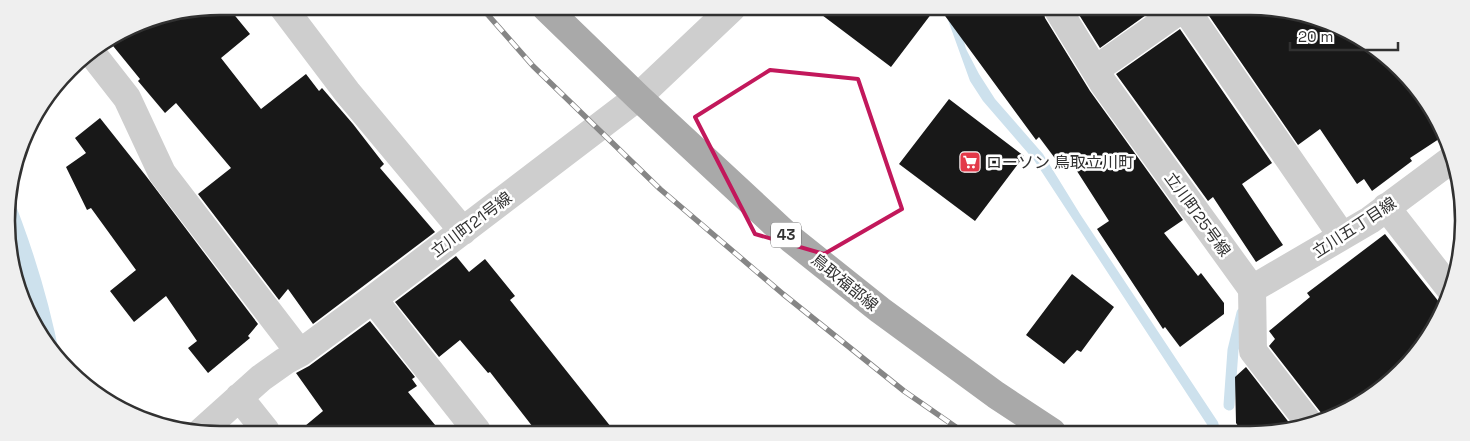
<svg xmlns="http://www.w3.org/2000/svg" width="1470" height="441" font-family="'Space Grotesk','Noto Sans JP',sans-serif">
<rect width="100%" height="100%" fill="#fff"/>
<path fill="#cde1ed" d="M944,9L959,22L966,49L979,74L995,99L1043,154L1080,214L1218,422L1221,433H1210L1208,426L1034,160L983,101L970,81Z
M9,188C31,242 49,300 60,357L43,340L24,299L13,262L8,193Z"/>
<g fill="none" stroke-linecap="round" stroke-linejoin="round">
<path stroke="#cde1ed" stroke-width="11" d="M1229,405L1233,350L1242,313"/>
</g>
<path fill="#181818" d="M220,6H227L250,34L221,58L261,109L306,74L319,91L322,88L353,124L384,164L380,168L435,232L313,324L288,289L279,300L198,194L231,168L176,103L165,113L138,81L140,79L109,41L139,22Z
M814,9H935L891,67Z
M940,9H1043L1045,18L1090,91L1183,220L1164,233L1198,276L1201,273L1224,303V314L1180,347L1165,327L1163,329L1097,229L1109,221L1066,154L1057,161L1039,137L1036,140Z
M1076,10H1153L1100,48Z
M1205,10H1292L1369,43L1428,102L1442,137L1410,158L1412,161L1372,191L1364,179L1357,184L1320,129L1298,145Z
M1180,29L1272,163L1242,184L1283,245L1256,262L1213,197L1208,201L1116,74Z
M949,99L1024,156L975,221L899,164Z
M100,118L146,176L258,324L248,336L250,338L208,373L188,348L197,341L166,296L134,322L110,291L136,270L91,208L87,210L66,167L86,153L75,138Z
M1385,234L1443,307L1435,328L1391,381L1332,418L1325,420L1322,414L1269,346L1275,339L1269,331L1310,297L1307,293Z
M456,256L469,272L485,259L515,296L510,300L615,432L536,431L490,372L488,373L460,340L439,357L395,302Z
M1072,274L1114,307L1081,352L1077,350L1064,364L1026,335Z
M370,321L415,377L412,379L417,386L408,392L440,431H299L323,411L296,373L309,366Z
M1246,367L1294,429L1277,433H1243L1236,423L1235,377Z"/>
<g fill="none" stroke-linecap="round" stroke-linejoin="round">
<path stroke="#cecece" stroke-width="28" d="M282,6L347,92L463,231
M1058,10L1103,83L1252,289L1253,351L1310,424
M1186,10L1342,236
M91,52L127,98L162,173L300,353
M1095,70L1180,10
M1386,207L1450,289
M1252,289L1370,220L1452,159
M373,299L477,431
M239,397L266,431
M202,431L261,378L285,361L300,353L373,299L638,97L732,8"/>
<path stroke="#a9a9a9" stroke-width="28" d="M546,8L638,97L791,239L880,310L996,395L1052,432"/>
<g stroke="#868686" stroke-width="5.5">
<path id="rail" d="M481,7L533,66L660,189L783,294L904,391L963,432"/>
</g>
<use href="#rail" stroke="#fff" stroke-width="4" stroke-dasharray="11" stroke-linecap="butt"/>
</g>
<path fill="none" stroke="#c2185b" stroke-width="4" stroke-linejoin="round" d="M770,70L858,79L902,209L824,254L755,234L695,117Z"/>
<defs>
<g id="supermarket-square" transform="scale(1.125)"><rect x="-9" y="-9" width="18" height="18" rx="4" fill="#e33949" stroke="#fff"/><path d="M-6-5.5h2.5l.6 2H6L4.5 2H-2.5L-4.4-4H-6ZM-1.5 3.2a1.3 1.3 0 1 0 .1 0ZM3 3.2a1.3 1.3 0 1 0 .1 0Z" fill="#fff"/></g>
</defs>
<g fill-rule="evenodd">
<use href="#supermarket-square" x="970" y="162"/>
</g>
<g text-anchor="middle" stroke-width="5" stroke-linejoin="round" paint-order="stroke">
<rect fill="#fff" stroke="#6f6f6f" stroke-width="1" x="771" y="222.5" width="30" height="25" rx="4"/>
<g font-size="15" font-weight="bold" fill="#313131">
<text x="786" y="240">43</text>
</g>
<g font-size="16" fill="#313131" stroke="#fff" text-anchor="start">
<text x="986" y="168">ローソン 鳥取立川町</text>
</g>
<g font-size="16" fill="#313131" stroke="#fff">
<text transform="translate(1198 214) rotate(54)" y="6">立川町25号線</text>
<text transform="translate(471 224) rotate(-37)" y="6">立川町21号線</text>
<text transform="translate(1354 227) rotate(-33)" y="6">立川五丁目線</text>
<text transform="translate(845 282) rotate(39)" y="6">鳥取福部線</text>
</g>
</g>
<path d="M0 0H1470V441H0ZM220 15H1250A205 205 0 0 1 1455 220V221A205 205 0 0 1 1250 426H220A205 205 0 0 1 15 221V220A205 205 0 0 1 220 15Z" fill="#efefef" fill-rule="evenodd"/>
<path fill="none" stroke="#313131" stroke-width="2.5" d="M220 15H1250A205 205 0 0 1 1455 220V221A205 205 0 0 1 1250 426H220A205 205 0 0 1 15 221V220A205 205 0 0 1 220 15Z"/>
<path d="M1290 42v8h108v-8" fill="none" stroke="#313131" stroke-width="2.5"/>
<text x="1298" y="42" font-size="15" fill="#313131" stroke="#ffffff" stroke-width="4" paint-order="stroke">20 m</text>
</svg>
